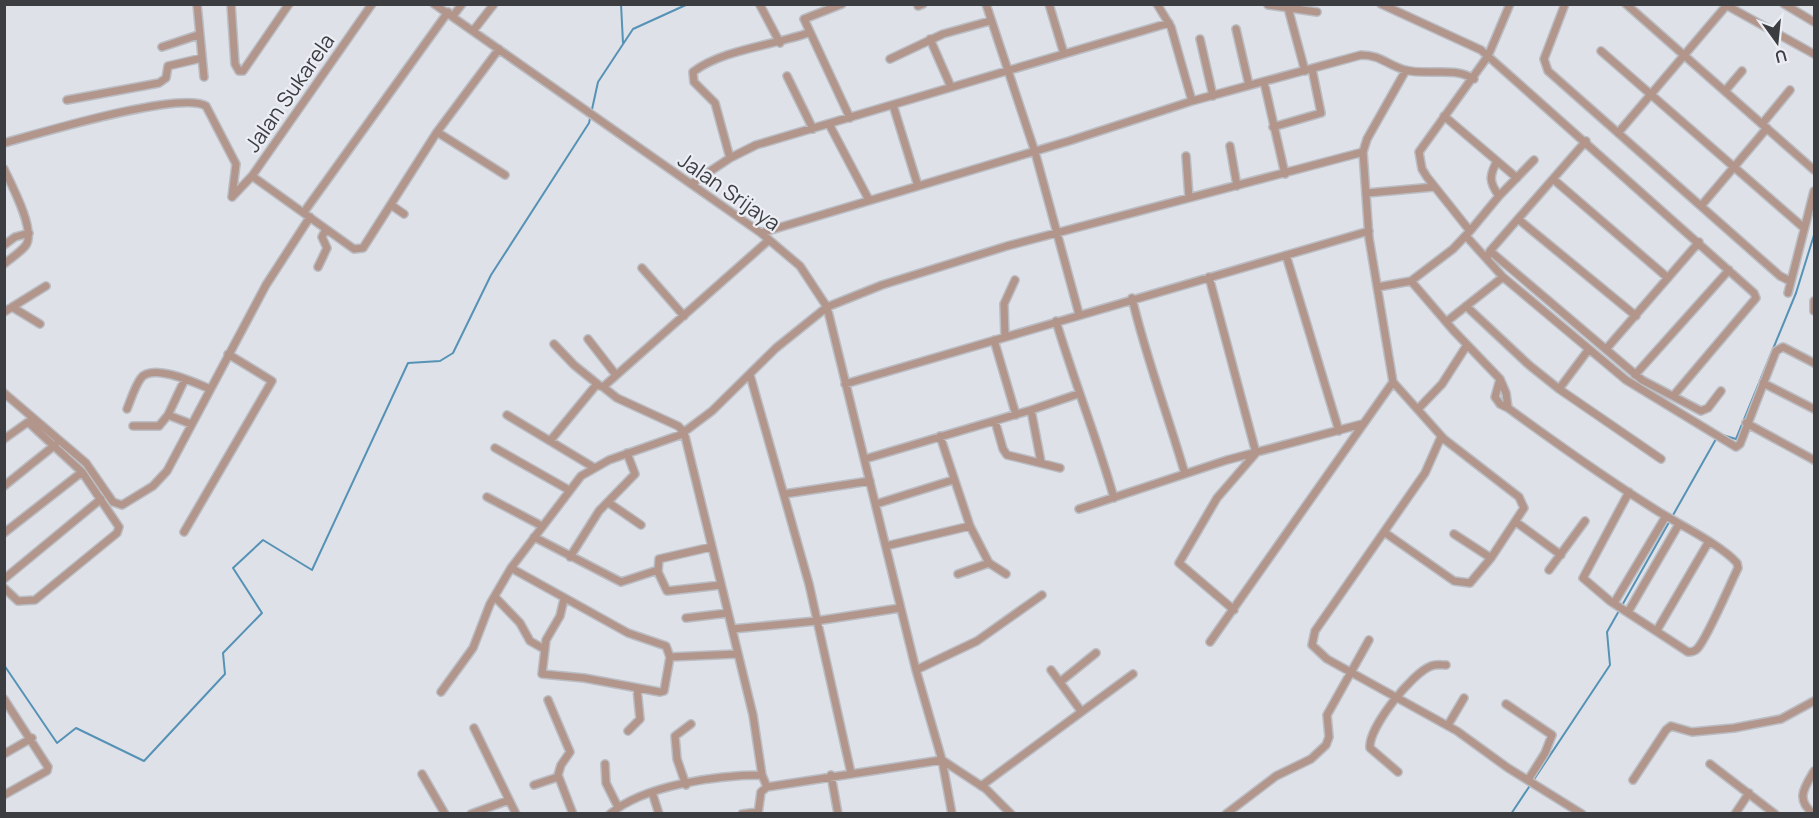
<svg xmlns="http://www.w3.org/2000/svg" width="1819" height="818" font-family="Manrope,sans-serif">
<rect width="100%" height="100%" fill="#dee1e8"/>
<g fill="none" stroke-linecap="round" stroke-linejoin="round">
<path stroke="#5692b5" stroke-width="2" d="M621,4L623,43
M1719,434L1736,439L1796,293L1814,235
M4,665L57,743L76,728L144,761L225,674L223,653L262,613L233,568L263,540L312,570L408,363L440,361L453,353L491,275L589,123L598,82L633,29L688,4
M1511,814L1610,665L1607,632L1716,439"/>
<g stroke="#babdc3" stroke-width="10">
<path id="minor" d="M197,4L204,77
M231,4L235,64L239,71H243L289,4
M434,4L761,233L800,266L827,307L916,670L942,760L986,789L1011,814
M842,4L804,19L850,118
M986,4L1035,152L1079,314
M1049,4L1064,54
M1157,4L1171,27L1192,101
M1381,4L1481,50L1754,293L1756,298L1674,395
M1565,4L1544,59L1548,71L1780,276L1790,281
M1626,4L1814,170
M1724,4L1814,54
M1784,4L1814,22
M760,5L780,43
M1268,5L1317,12
M918,6L923,4
M1288,8L1305,71
M453,16L462,4
M1236,29L1249,85
M473,31L494,4
M930,39L951,87
M1200,39L1213,96
M162,47L198,35
M1601,51L1804,228
M890,59L943,34L990,21
M787,76L813,129
M1264,82L1285,174
M1725,91L1742,71
M67,100L159,83L166,78L168,66L202,58
M893,105L918,186
M1444,116L1517,178
M829,124L869,200
M1762,124L1790,90
M1273,127L1321,113L1312,69
M437,132L505,175
M1618,133L1726,6
M4,143C37,134 181,90 206,106L236,164L232,197
M1230,146L1237,186
M1186,156L1189,198
M730,158L715,103L694,82L693,72C721,50 774,45 808,33
M1497,161C1489,176 1489,182 1499,196
M4,169C11,184 36,230 26,245C21,252 11,258 4,264
M252,176L354,249L363,248L437,132L499,49
M1553,179L1668,278
M691,184L730,158L756,145L1169,23
M1367,193L1434,187
M232,197L252,176L372,4
M391,205L404,214
M1701,206L1767,128
M304,212L448,12
M1518,219L1636,316
M1470,231L1499,196L1534,160
M761,233L1069,141L1192,101L1361,55C1381,55 1387,65 1405,70C1429,76 1453,66 1474,79
M1466,236L1503,277
M4,245L15,237L29,233
M1490,251L1642,380L1701,411L1708,408L1721,391
M1286,255L1339,431
M1487,258L1490,251L1586,141
M318,267L327,248L322,237L326,229
M642,268L684,316
M1209,277L1256,453L1217,498L1179,563L1234,610
M1411,281L1453,330L1500,379L1506,393L1508,408C1557,444 1605,478 1656,510C1678,524 1720,544 1737,563L1738,568C1730,584 1707,639 1697,649C1694,652 1691,652 1688,652L1610,601L1583,578L1629,492
M1378,287L1411,281L1453,249L1470,231L1427,177L1422,169L1419,152L1488,56L1510,4
M1788,293L1814,191
M1132,298C1146,358 1168,415 1185,474
M1814,301V311
M1466,306L1529,365L1559,389L1589,349
M12,307L40,324
M4,312L46,286
M1056,321C1074,381 1097,438 1114,498
M1446,322L1503,277L1626,380L1736,447L1740,444L1776,351L1783,347L1814,363
M1005,337L1004,304L1015,280
M588,339L616,375
M994,340L1016,415
M554,344L574,365L600,386
M1607,348L1699,242
M750,375L809,584L851,773
M1635,375L1729,270
M1500,379L1495,397L1500,404L1508,408
M1763,383L1814,409
M845,384L1369,231
M1559,389L1661,459
M4,393L86,463L113,502L122,505L153,486L167,471L266,285L310,217
M127,409C131,399 135,386 141,378C153,363 196,383 210,389
M1418,409L1442,384L1467,345
M1031,410L1041,462
M168,415L185,379
M507,415L593,467
M995,421L1003,449L1007,455L1060,468
M1746,423L1814,460
M133,426H159L168,415L191,424
M940,436L970,526L989,563L1006,574
M1441,437L1425,473L1315,631L1312,645L1327,659L1457,731L1508,768L1582,814
M4,439L28,422L82,472L119,527L117,533L35,600L18,601L4,588
M550,441L597,384
M495,448L569,490
M865,459L1031,410L1078,394
M4,486L55,445
M784,494L870,481
M487,497L542,526
M609,503L641,525
M876,504L953,480
M1079,509L1227,460L1362,424
M1516,522L1561,555
M184,532L272,381L228,354
M1384,532L1454,581L1470,583L1491,558L1524,508L1519,497L1444,439L1393,382L1369,238L1363,152L1367,139L1406,70
M4,533L82,472
M1454,534L1491,558
M534,537L621,582L658,570
M886,546L970,526
M711,547L659,559L658,572L667,591L721,585
M570,557L599,511L635,474L627,453
M511,568L628,633L666,646L670,657
M1549,570L1585,521
M958,574L989,563
M4,579L101,499
M495,597L520,623L530,641L544,649
M564,599L560,616L546,640L542,674L584,678L660,692L664,691L670,657L737,654
M1614,603L1666,516
M1628,612L1679,524
M686,618L728,613
M732,629L816,621L900,608
M1657,630L1708,543
M1210,642L1393,382
M916,670L977,641L1042,595
M1051,670L1081,711
M1060,682L1096,653
M441,692L473,648L490,604L511,568L581,476L609,460L680,435L712,411L776,348L827,307L882,285L1007,246L1363,152
M4,699L48,767L47,771L4,795
M548,700L570,752L561,765L558,775L573,814
M1506,704L1552,735L1545,753L1528,780
M1448,725L1464,698
M474,728L516,814
M628,731L640,719L637,689
M4,754L32,738
M605,764L606,783L618,807
M1710,764L1775,814
M1398,772L1370,748C1368,728 1412,673 1431,666C1436,664 1441,665 1446,665
M422,774L445,814
M831,775L838,814
M1633,780L1666,730L1671,726L1692,732L1734,728L1781,719L1814,701
M534,785L558,777
M686,785L677,759L675,736L691,724
M981,786L1133,674
M767,787L762,775L753,715L684,432L678,426L617,398L603,387L769,240
M652,792L659,814
M471,814L509,800
M610,814C644,785 718,775 762,775
M742,814L758,812
M758,814L761,792L767,787L942,760L952,814
M1226,814L1276,776L1311,759L1326,745L1329,737L1327,715L1369,640
M1735,814L1749,793
M1814,814C1795,800 1804,788 1814,771"/>
</g>
<use href="#minor" stroke="#b2968c" stroke-width="7"/>
</g>
<g text-anchor="middle" stroke-width="4.5" stroke-linejoin="round" paint-order="stroke">
<g font-size="21" fill="#3c3d40" stroke="#eceef5">
<text transform="translate(290 93) rotate(-55)" y="7">Jalan Sukarela</text>
<text transform="translate(729 192) rotate(35)" y="7">Jalan Srijaya</text>
</g>
</g>
<rect width="1819" height="818" fill="none" stroke="#3c3d40" stroke-width="12"/>
<g transform="translate(1777 42) rotate(165)" stroke="#eceef5" stroke-width="4.5" paint-order="stroke">
<path d="M0-4.5L10 22L0 15L-10 22Z" fill="#3c3d40"/>
<text y="-9" font-size="16" font-weight="bold" text-anchor="middle" fill="#3c3d40">U</text>
</g>
</svg>
